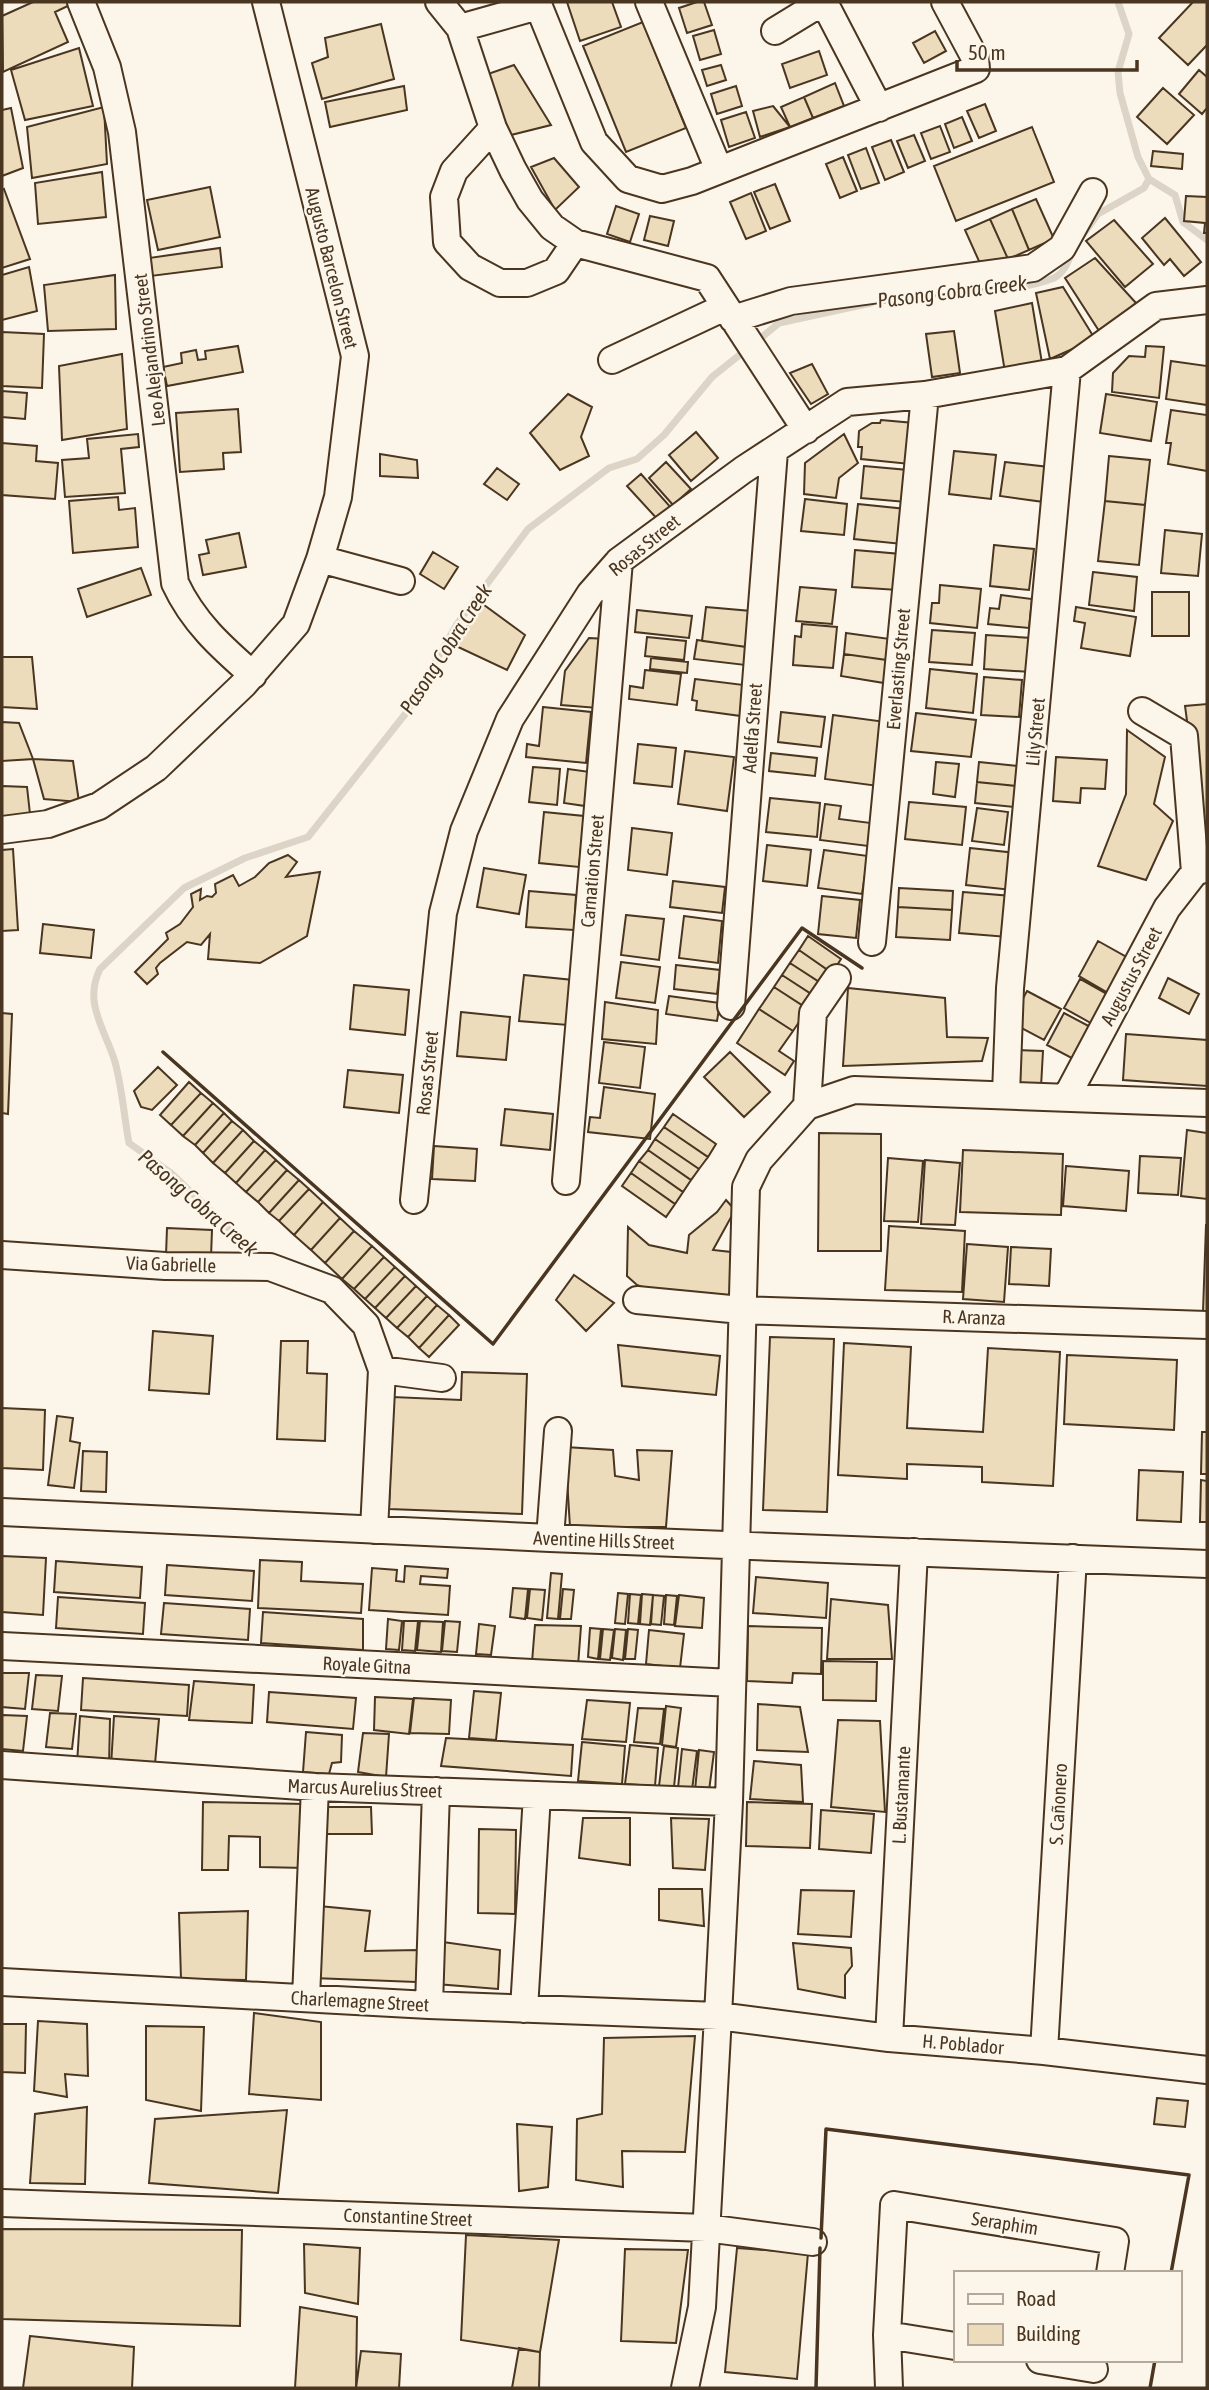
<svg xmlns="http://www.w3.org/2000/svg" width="1209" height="2390" font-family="'Asap Condensed',sans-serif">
<rect width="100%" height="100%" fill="#fbf6e9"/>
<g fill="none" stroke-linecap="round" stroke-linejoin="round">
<path stroke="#dcd4c6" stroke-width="7" d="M1118,2L1129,34L1118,72L1120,93L1138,157L1149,179L1175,195L1183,222L1207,240
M1082,236L1098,214L1144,188L1149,179
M935,294C968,292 1023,291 1054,278C1064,273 1068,262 1072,252
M756,342L779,323L871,303
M260,1258L171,1173L129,1143C124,1116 122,1087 115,1062C105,1029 83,1003 100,969L184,888L245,858L308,837L406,713L457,624L528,529L609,468L637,459L664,435L712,377L747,349"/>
</g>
<path fill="#ecdcbc" stroke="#4a3520" stroke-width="2" d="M33,2H69L70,5L55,12L68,42L3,72L2,16Z
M567,2H612L621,27L580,41Z
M697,2H704L712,25L687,33L679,8Z
M1193,2H1207V45L1188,65L1159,38Z
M643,22L686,128L626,152L583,46Z
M381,24L394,79L322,99L312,63L328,57L325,38Z
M714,30L721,54L700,60L693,36Z
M935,31L946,51L924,63L913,43Z
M79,48L93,106L25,120L11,70Z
M819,51L827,75L790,88L782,64Z
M514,65L551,125L511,135L485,75Z
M721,65L726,80L707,86L702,70Z
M1199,70L1207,77V108L1202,114L1179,94Z
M835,83L844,106L813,118L804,97Z
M404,86L407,110L330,127L325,102Z
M736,86L742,106L717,114L711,94Z
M1163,88L1194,115L1167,144L1137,117Z
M804,97L813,118L790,127L781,107Z
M985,104L996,131L979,138L967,111Z
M773,106L790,127L760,137L753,111Z
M104,107L107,164L32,178L27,127Z
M11,108L23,168L2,176V110Z
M746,112L755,138L729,147L721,120Z
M962,117L972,141L954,148L945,124Z
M940,126L950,152L931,159L921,133Z
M1032,127L1054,182L956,221L934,166Z
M914,135L925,161L908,168L897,141Z
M891,140L904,172L885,180L872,147Z
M866,148L879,183L861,189L848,155Z
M1153,151L1183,154L1182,169L1151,166Z
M843,157L857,191L840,198L826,164Z
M554,158L579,187L555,210L531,167Z
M102,172L106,217L38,224L35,183Z
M775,184L790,221L770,229L754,192Z
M210,187L220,237L158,250L147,200Z
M4,189L30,259L2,268V190Z
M751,193L766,231L746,239L730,202Z
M1186,196L1207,197V233H1204L1205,223L1184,221Z
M1036,199L1054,239L1029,250L1012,209Z
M616,206L639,214L630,242L607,234Z
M1012,209L1029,250L1008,259L990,219Z
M650,216L674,221L668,246L644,240Z
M1165,218L1201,262L1184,276L1170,259L1164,265L1142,238Z
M990,219L1008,259L983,270L965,230Z
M1114,220L1153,264L1125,287L1086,241Z
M220,248L222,267L151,276L149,258Z
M1095,258L1136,303L1101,334L1065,278Z
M29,267L37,311L2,320V275Z
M115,275L116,329L48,331L44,285Z
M1063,287L1095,339L1050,359L1036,293Z
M1032,303L1042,363L1005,372L995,311Z
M954,331L960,373L932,377L926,334Z
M2,332L44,334L42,388L2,386Z
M238,346L243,372L167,386L163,367L182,363L181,353L196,350L198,360L206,359L205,351Z
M1146,346L1164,347L1159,398L1112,392L1113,373L1129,356L1145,357Z
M122,354L127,429L62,440L59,366Z
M1171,361L1207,366V405L1166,399Z
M812,364L828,394L811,404L790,373Z
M2,391L27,393L25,419L2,417Z
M568,394L592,407L581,437L589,456L560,470L530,433Z
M1106,394L1157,402L1151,441L1100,433Z
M238,409L241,452L223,453L224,469L180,472L176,413Z
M1171,410L1207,415V471L1168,464L1171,443H1166Z
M881,420L914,423L910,464L861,459L862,447H858L859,431L872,423H880Z
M696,432L718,458L691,481L669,455Z
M138,434L139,447L121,449L125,493L65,497L62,460L89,458L87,439Z
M844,434L858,463L839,478L836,498L804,494L805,463Z
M2,443L37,446L36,461L58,463L55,499L2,495Z
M954,451L996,455L991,499L949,494Z
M380,454L417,460L418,478L380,476Z
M1109,456L1150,460L1145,505L1105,501Z
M666,462L691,489L673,505L649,478Z
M1005,462L1049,467L1044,502L1000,496Z
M864,466L908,470L906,502L861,498Z
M497,468L519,484L507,500L484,484Z
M641,474L673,510L660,522L627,486Z
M118,497L119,510L135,508L138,547L73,553L69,501Z
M805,499L847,504L844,535L801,531Z
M1105,501L1145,505L1139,565L1098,561Z
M858,504L906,509L902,544L854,539Z
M1165,530L1202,534L1198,576L1161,573Z
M239,533L246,567L203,575L199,555L209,553L206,540Z
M994,545L1034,549L1029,590L990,586Z
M855,550L901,554L898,590L852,587Z
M433,552L458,567L444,589L420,574Z
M141,568L151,595L87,617L78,589Z
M1093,572L1137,577L1134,611L1089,605Z
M940,585L981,589L977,628L930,623L932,603H939Z
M800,587L836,590L832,624L796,621Z
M1152,592H1189V636H1152Z
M1001,595L1032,599L1029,628L988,624L990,608L999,609Z
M480,602L525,635L507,670L456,646Z
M706,607L751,611L747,647L702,641Z
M1076,607L1136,617L1130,656L1081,648L1085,623L1074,621Z
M637,610L692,616L689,638L635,632Z
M802,624L837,627L833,668L793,665L795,636L801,637Z
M932,630L975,633L972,665L929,662Z
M846,633L890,639L887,660L844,654Z
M986,635L1032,638L1030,672L984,669Z
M647,637L686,641L684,660L645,656Z
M589,638L606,639L598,708L561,705L565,671Z
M697,640L747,647L745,665L694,659Z
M844,654L887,660L884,683L841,676Z
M2,657H32L37,709L2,707Z
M651,658L688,662L687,673L650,669Z
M930,669L977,674L973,713L926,708Z
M645,670L681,674L677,705L629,699L630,686L643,688Z
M984,677L1022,680L1019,717L981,715Z
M695,679L744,685L741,716L696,710L697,701L692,700Z
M1207,704V854L1205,855L1185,706Z
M543,707L591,712L586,763L526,757L527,744L539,746Z
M781,712L825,717L821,747L778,742Z
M916,713L976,720L971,757L911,751Z
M833,715L886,722L878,786L825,779Z
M2,722L19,723L33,759L2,761Z
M1127,730L1165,757L1154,804L1173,821L1146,880L1098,866L1126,794Z
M638,744L676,748L672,787L634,783Z
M685,751L734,757L727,811L678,804Z
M771,753L817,758L815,776L769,771Z
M1056,757L1107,760L1105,789L1081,788L1080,803L1053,801Z
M33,759L73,761L79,802L44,799Z
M936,762L959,764L955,797L933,794Z
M979,762L1018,766L1016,786L977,782Z
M533,767L560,769L557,805L529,802Z
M568,769L590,772L585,806L564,803Z
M977,782L1016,786L1014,807L975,803Z
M2,786L27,787L31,823H2Z
M770,798L820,803L817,837L766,832Z
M909,802L966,807L962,845L905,839Z
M825,804L841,806L839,819L871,823L868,846L820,840Z
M977,808L1008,812L1004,845L972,841Z
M544,812L584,816L579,867L539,863Z
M632,828L672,833L667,875L628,870Z
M767,845L811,850L807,886L763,881Z
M970,848L1016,853L1012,890L966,885Z
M13,849L18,930L2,931V850Z
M824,850L868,856L862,894L818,888Z
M288,855L297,862L286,877L320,872L307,936L260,963L208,959L210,934L201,945L187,942L160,963L156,968L158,974L147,984L135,972L168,939L166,933L180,924L193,907L191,894L201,889L200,900L207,896L212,897L216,893L215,884L233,875L239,886L255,877L269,863Z
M484,868L526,875L519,914L477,907Z
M673,881L725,887L722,913L670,907Z
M899,888L953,891L952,910L898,907Z
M529,891L576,895L574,930L526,927Z
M963,892L1012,896L1008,937L959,933Z
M822,896L860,900L856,938L818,934Z
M898,907L952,910L950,940L896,937Z
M626,915L664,919L659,960L621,955Z
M684,916L722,921L718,963L679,958Z
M43,924L94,930L91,958L40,953Z
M808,936L841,959L832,973L799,950Z
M1098,941L1130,959L1110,994L1079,976Z
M799,950L832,973L824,985L790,963Z
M621,962L660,967L655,1003L616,998Z
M790,963L824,985L816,997L782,975Z
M676,965L720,970L717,994L674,989Z
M524,975L573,980L568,1025L519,1021Z
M782,975L816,997L808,1009L774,987Z
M1168,978L1199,994L1189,1014L1159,998Z
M1080,979L1112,997L1096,1026L1064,1008Z
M354,985L409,990L405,1035L350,1029Z
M774,987L808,1009L793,1031L759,1009Z
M848,988L945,998L947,1037L988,1038L982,1061L843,1066Z
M1027,991L1061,1009L1044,1040L1010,1022Z
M669,996L720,1003L717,1021L666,1014Z
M605,1002L658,1010L656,1044L602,1039Z
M759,1009L793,1031L779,1051L794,1061L785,1075L737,1043Z
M461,1012L510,1017L506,1060L457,1056Z
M2,1013L12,1014L8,1114L2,1113Z
M1064,1013L1098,1031L1081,1063L1047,1045Z
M1126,1034L1207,1040V1086L1123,1080Z
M604,1042L645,1047L640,1088L599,1083Z
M1015,1050L1043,1051L1041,1087L1012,1085Z
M730,1052L770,1092L744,1117L704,1077Z
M158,1067L177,1085L152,1110L141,1107L134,1091Z
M348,1070L403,1075L399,1113L344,1107Z
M189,1082L201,1093L171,1125L160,1115Z
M604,1087L655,1094L650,1139L588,1132L590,1117L600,1118Z
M201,1093L213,1103L183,1136L171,1125Z
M213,1103L224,1113L195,1145L183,1136Z
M505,1109L553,1114L550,1150L501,1145Z
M224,1113L232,1121L203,1153L195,1145Z
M673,1114L716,1144L708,1157L664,1127Z
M232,1121L243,1130L213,1163L203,1153Z
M664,1127L708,1157L699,1169L655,1139Z
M243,1130L254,1141L225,1173L213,1163Z
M1187,1130L1207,1133V1199L1181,1196Z
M819,1133L881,1134V1251H818Z
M655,1139L699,1169L691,1180L648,1150Z
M254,1141L265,1150L236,1183L225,1173Z
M434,1146L477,1149L475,1181L432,1179Z
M265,1150L276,1160L246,1192L236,1183Z
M648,1150L691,1180L683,1192L639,1161Z
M963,1150L1063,1154L1061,1215L960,1212Z
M1140,1156L1181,1158L1178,1195L1138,1193Z
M888,1158L923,1161L918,1222L884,1221Z
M276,1160L287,1170L258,1202L246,1192Z
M925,1160L960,1163L955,1225L921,1224Z
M639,1161L683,1192L675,1204L631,1173Z
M1066,1166L1129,1171L1126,1211L1063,1206Z
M287,1170L299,1180L269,1213L258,1202Z
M631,1173L675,1204L666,1217L622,1186Z
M299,1180L309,1189L279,1221L269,1213Z
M309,1189L323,1202L294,1235L279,1221Z
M726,1200L735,1210L713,1250L731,1252V1307L682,1302L637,1285L627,1276L628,1227L649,1245L687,1253L689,1235L717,1212Z
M323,1202L340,1218L311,1250L294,1235Z
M340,1218L354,1231L325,1263L311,1250Z
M1206,1225H1207V1312H1203Z
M889,1226L965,1231L962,1292L885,1290Z
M167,1228L212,1230L211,1257L166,1255Z
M354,1231L372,1246L342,1279L325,1263Z
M967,1244L1008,1247L1004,1302L963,1299Z
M372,1246L384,1257L354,1289L342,1279Z
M1011,1247L1051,1249L1049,1286L1009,1284Z
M384,1257L395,1267L365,1299L354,1289Z
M395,1267L405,1276L375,1308L365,1299Z
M574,1275L614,1303L586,1331L556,1300Z
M405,1276L416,1286L386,1318L375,1308Z
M416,1286L427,1296L397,1328L386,1318Z
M427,1296L437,1305L408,1337L397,1328Z
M437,1305L449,1315L419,1348L408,1337Z
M449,1315L459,1325L429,1357L419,1348Z
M153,1331L213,1336L209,1394L149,1390Z
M770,1337L834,1339L827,1512L763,1510Z
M281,1341H308L307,1373L327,1374L325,1441L277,1439Z
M844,1343L911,1347L907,1428L983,1432L988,1348L1060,1352L1053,1486L982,1482V1467L907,1464V1479L838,1475Z
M618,1345L720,1356L716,1395L622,1386Z
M1067,1355L1177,1360L1174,1430L1064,1424Z
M462,1372L527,1374L522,1514L389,1509L393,1397L461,1400Z
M2,1408L45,1410L43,1470L2,1468Z
M57,1416L73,1418L70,1441L80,1443L74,1488L48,1485Z
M1202,1432H1207V1474H1201Z
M565,1447L613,1450L615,1476L639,1480L637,1450L672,1451L666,1527H570Z
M83,1451L107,1452L106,1492L81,1491Z
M1139,1470L1183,1472L1181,1522L1137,1520Z
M1201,1480L1207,1481V1522H1200Z
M2,1556L46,1558L43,1615L2,1612Z
M260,1560L302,1562L301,1581L363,1584L361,1613L258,1608Z
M56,1561L142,1567L140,1598L54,1592Z
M167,1565L254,1571L252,1601L165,1595Z
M405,1566L448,1569L447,1578L421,1576L420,1584L450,1586L448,1615L369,1610L372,1568L397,1570L396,1581L404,1582Z
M551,1573L562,1574L558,1619L547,1618Z
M756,1577L828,1583L826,1618L753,1613Z
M513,1588L528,1589L525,1619L510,1617Z
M530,1589L545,1590L542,1620L527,1618Z
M563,1589L574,1590L571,1619H560Z
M618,1593L628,1594L625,1624L615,1623Z
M630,1594L641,1595L638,1624L628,1623Z
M642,1594L653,1595L650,1625L640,1624Z
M653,1595L664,1596L661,1625L651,1624Z
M666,1595L677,1596L674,1625L664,1624Z
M679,1595L704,1598L702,1628L675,1626Z
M58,1597L145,1603L143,1634L56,1628Z
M831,1599L888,1605L892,1659H827Z
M164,1603L250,1609L248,1640L161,1634Z
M263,1612L363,1619V1650L261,1643Z
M388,1619L402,1621L399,1650L386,1649Z
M404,1621H418L415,1651L402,1650Z
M420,1621L443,1622L441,1652L417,1650Z
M445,1621L460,1622L457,1652L442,1651Z
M479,1624L495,1626L491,1655L476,1654Z
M535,1625L581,1626L578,1666L532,1662Z
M748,1626L822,1628L821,1674L793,1673L792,1683L747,1681Z
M590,1628L601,1629L598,1659L588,1657Z
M603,1629L614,1630L610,1660L600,1659Z
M615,1629L626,1630L623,1660L612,1658Z
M628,1629L638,1630L635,1659H625Z
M649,1630L684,1634L680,1668L646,1664Z
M823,1661L877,1662L876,1701L823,1700Z
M2,1673H29L25,1709L2,1707Z
M36,1675L62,1676L58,1711L32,1709Z
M83,1678L189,1685L187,1716L81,1710Z
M194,1681L254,1685L252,1723L189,1720Z
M474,1691L501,1693L496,1740L469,1738Z
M269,1692L356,1698L353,1729L267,1722Z
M375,1697L413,1699L409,1734L374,1730Z
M414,1698L451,1700L449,1734L410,1733Z
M587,1700L630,1703L626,1742L582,1739Z
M758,1704L800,1707L808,1752L757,1750Z
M666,1706L681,1708L676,1747L662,1745Z
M638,1708L664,1709L660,1744L634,1742Z
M50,1713L76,1714L72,1749L46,1747Z
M2,1715L27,1716L23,1751L2,1749Z
M80,1716L110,1719L109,1767L77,1764Z
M114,1716L159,1719L155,1764L111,1766Z
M838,1720L880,1721L885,1812L831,1807Z
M306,1732L342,1735L341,1762L332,1763L329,1774L303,1772Z
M363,1733L389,1734L386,1777L358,1772Z
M446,1738L573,1745L571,1776L441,1766Z
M582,1742L625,1746L622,1784L578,1781Z
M630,1745L658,1748L655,1786L625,1784Z
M664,1746L678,1748L674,1787L659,1786Z
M682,1749L697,1751L692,1790L678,1788Z
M699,1750L714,1752L709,1791L695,1790Z
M754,1761L801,1765L803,1802L750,1799Z
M203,1802L307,1804L305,1868L260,1867V1837L229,1836L228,1870H202Z
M747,1802L812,1804L810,1848L746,1846Z
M324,1807H371L372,1834H324Z
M821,1810L874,1814L871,1853L819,1849Z
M583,1818H630V1865L579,1858Z
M671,1818L709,1819L705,1870L673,1868Z
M479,1829L516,1830L515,1914L478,1913Z
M659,1889H702L704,1926L659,1920Z
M801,1890L854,1891L851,1937L798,1934Z
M319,1906L370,1911L365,1951L418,1950L416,1982L313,1978Z
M248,1911L246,1980L181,1979L179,1913Z
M443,1942L500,1950L498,1989L436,1984Z
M793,1943L851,1948L852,1966L845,1975V1998L798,1989Z
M254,2013L321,2022V2100L249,2094Z
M38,2021L87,2024L88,2076L65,2074L67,2097L34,2091Z
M2,2024H26L25,2073L2,2072Z
M146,2026L204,2027L201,2111L146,2100Z
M695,2036L685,2152L622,2151L623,2187L576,2180L577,2119L602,2114L604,2038Z
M1157,2098L1188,2101L1185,2127L1154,2124Z
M87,2107L85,2184L30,2183L35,2114Z
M287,2110L278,2193L149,2183L155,2119Z
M517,2124L552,2127L548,2187L519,2191Z
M2,2229L242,2230L240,2326L2,2319Z
M466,2235L559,2240L540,2352L461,2340Z
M304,2244L360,2248L358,2304L305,2293Z
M737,2248L808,2253L797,2379L725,2372Z
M625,2249L688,2250L676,2343L621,2341Z
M300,2307L357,2317L356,2388H295Z
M30,2336L134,2347L132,2388H23Z
M519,2348L540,2352L539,2388H512Z
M361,2351L401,2354L399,2388H356Z"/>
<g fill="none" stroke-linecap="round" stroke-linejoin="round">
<g stroke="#4a3520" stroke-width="30">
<path id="minor" d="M81,2L107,67L122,132L175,583C193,622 221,647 253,675
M439,2L460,28L493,128L513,170L530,200L552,227L575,243L707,278L806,430
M537,2L594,142L628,179L662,189L692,181L976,69L975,58L945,2
M649,2L719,170
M460,28L538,6
M775,31L816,6L828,10L879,108
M493,128L454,171L444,197L447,242L470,267L500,283H527L556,271L575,243
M733,319L791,301L1033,268L1062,248L1093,192
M612,360L725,307
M320,559L401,581
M1142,711L1184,736L1195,872
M2,830L48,824L99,806L156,768L244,684L296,624L320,559L338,497L355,356L266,2
M872,942L925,395
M731,1006L774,451
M1006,1094L1010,988L1067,370
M1067,1096L1167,908L1195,872L1207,868
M807,1106L813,1013L837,978
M566,1181L619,561
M414,1200L443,913L464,831L510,719L590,594L619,561L743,470L847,402L925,395L1067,370L1156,306L1207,300
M2,1255L165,1266L270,1267L332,1290L366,1325L382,1370L374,1530
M637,1300L741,1310L1207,1325
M382,1370L442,1378
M2,1512L550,1538L1207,1564
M550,1538L558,1431
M2,1646L732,1683
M2,1765L315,1787L729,1802
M2,1982L429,2005L718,2016L889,2038L1044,2051L1207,2070
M306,1998L315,1787
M429,2005L436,1791
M524,2009L537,1795
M889,2038L914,1552
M1044,2051L1073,1558
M2,2203L706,2228L813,2242
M887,2335L955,2346
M1040,2360L1094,2369
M685,2388L702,2307L718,2016L729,1802L746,1187L759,1160L807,1106L854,1090L1207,1103
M889,2388L887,2335L894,2205L1115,2241L1110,2273"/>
</g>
<use href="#minor" stroke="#fbf6e9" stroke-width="26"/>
<path stroke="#4a3520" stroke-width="3.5" d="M163,1052L493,1344L802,928L862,968
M821,2238L826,2129L1189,2175L1171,2273
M816,2388L820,2248
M1150,2388L1155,2360"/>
</g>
<g text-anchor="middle" stroke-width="5" stroke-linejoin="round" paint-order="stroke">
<g font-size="19" fill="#4a3520" stroke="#fbf6e9">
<text transform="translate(332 268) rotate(76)" y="7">Augusto Barcelon Street</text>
<text transform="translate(149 350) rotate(-97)" y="7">Leo Alejandrino Street</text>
<text transform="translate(644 545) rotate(-39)" y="7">Rosas Street</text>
<text transform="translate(898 669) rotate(-85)" y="7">Everlasting Street</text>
<text transform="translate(752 728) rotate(-86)" y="7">Adelfa Street</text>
<text transform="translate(1035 732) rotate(-85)" y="7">Lily Street</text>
<text transform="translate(592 871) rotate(-85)" y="7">Carnation Street</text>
<text transform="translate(1131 976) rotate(-62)" y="7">Augustus Street</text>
<text transform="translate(427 1073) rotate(-84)" y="7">Rosas Street</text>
<text transform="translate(171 1264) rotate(2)" y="7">Via Gabrielle</text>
<text transform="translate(974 1317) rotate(2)" y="7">R. Aranza</text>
<text transform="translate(604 1540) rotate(2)" y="7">Aventine Hills Street</text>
<text transform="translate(367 1665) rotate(3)" y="7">Royale Gitna</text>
<text transform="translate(365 1788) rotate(2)" y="7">Marcus Aurelius Street</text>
<text transform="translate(901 1795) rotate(-87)" y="7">L. Bustamante</text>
<text transform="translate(1058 1804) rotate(-87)" y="7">S. Cañonero</text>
<text transform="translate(360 2001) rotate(3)" y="7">Charlemagne Street</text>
<text transform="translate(963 2044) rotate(5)" y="7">H. Poblador</text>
<text transform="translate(408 2217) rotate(2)" y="7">Constantine Street</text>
<text transform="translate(1005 2223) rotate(9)" y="7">Seraphim</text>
</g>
<g font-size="21" font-style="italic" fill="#4a3520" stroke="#fbf6e9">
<text transform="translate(952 292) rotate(-7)" y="7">Pasong Cobra Creek</text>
<text transform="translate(446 649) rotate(-57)" y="7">Pasong Cobra Creek</text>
<text transform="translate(198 1203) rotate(41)" y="7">Pasong Cobra Creek</text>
</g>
</g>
<rect width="1209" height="2390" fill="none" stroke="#4a3520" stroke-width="7"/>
<rect x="954" y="2271" width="228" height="91" fill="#fbf6e9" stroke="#b4a999" stroke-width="2"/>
<rect x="968" y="2294" width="35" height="10" fill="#fbf6e9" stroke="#b4a999" stroke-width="2"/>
<text x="1016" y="2306" font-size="21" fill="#4a3520">Road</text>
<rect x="968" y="2324" width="35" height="21" fill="#ecdcbc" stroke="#b4a999" stroke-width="2"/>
<text x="1016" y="2341" font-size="21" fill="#4a3520">Building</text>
<path d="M957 60v10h180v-10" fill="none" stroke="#4a3520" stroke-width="3.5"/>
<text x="968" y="60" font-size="21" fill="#4a3520" stroke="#fbf6e9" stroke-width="5" paint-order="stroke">50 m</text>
</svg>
